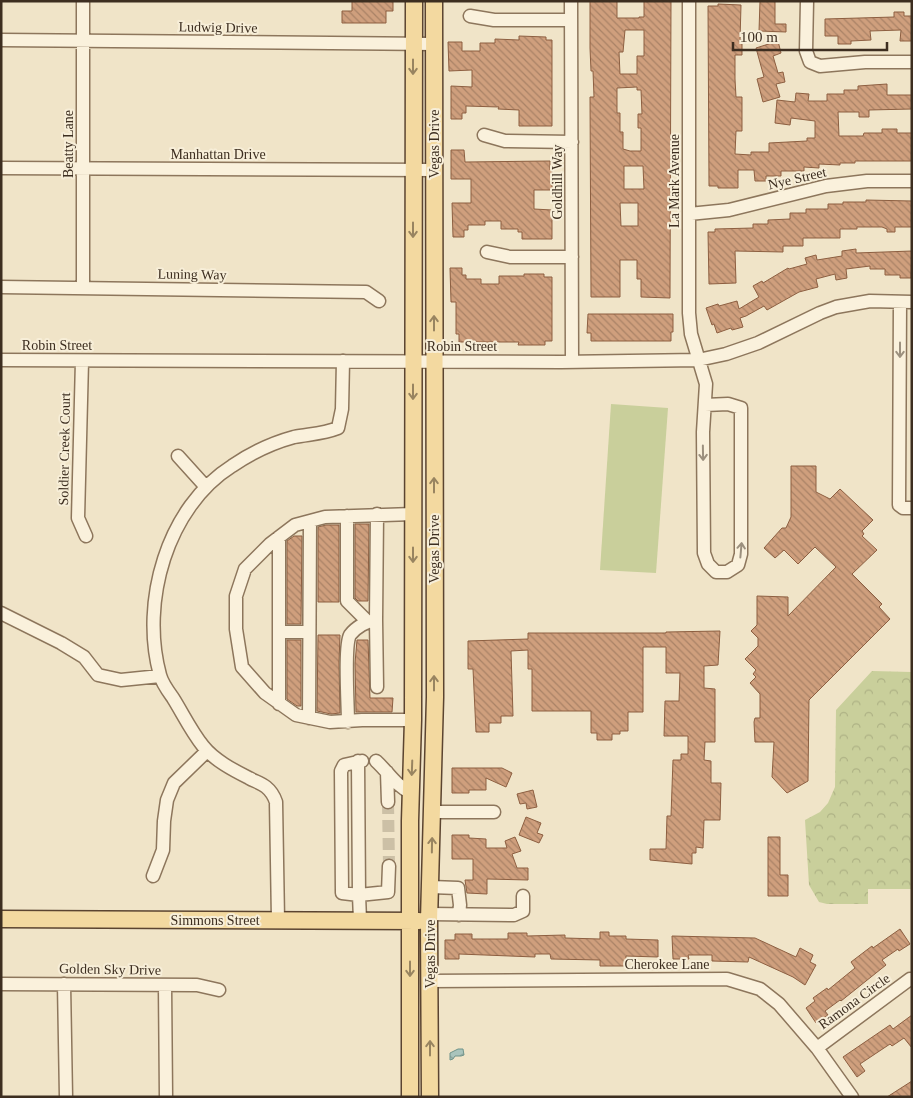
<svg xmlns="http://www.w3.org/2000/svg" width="913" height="1098" font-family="'Times New Roman',serif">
<defs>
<pattern id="park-crowns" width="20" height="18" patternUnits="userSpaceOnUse" patternTransform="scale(1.25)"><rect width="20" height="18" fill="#c9cf9b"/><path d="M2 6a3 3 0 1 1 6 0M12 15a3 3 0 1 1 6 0" fill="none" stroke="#aeb285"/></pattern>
<pattern id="water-waves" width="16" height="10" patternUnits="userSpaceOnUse" patternTransform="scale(1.25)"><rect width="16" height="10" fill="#a9c4bc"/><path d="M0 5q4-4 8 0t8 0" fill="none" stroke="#8ba098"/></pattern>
<pattern id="building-back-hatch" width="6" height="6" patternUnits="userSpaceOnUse" patternTransform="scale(1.25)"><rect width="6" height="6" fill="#cf9f7d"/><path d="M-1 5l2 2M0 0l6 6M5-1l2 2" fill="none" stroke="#a98266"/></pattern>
</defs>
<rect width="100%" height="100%" fill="#f0e4c8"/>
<path fill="url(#park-crowns)" d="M872,671L912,672V889H868V904H827L819,902L809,885L805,820L820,812L828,803L835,787L836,710Z"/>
<path fill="#c9cf9b" d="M611,404L668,408L656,573L600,570Z"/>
<path fill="url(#water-waves)" stroke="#6f938a" d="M458,1049H463L464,1055L461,1056H455L453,1059L450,1060V1053Z"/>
<path fill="url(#building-back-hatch)" stroke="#8d5f41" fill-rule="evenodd" d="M352,1H393V11H386V23H342V11H352Z
M590,1H617V18H639V17H644V1H671L670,298L641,297V279H637V260H620V297H591L590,97H594L593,71H591L590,48ZM625,30H644V56H637V74H620L619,52H623ZM637,87V90H641L642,114H638V128H641V151H630L623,149V132H620V113H617V88ZM624,166H643L644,189H624ZM620,203H638V226H621Z
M760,1H775V24H786V32L759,31Z
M718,4L741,5L740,40H742V55H735V79L736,97H742V131H736L735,154L751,155V152H769V143L807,141V138H815V121L791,118L790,125L775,123L777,100L795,102L796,93L809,94L808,101H827V94H844V90H858V86L887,84V95H912V109L869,110V117H859V112H838L839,136H863L864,133H882V129H897V133H912V161H855V163H840V165L819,164V168L804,167V171H781V176H766V181H755L754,170H738V188H718V186H709L708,6H718Z
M894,12H904V16H912V41H900L901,30L870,31L871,40L851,41V44H838V36H825V19L894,17Z
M519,36L546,37V40H552V126H519V110L498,109L499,107L466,106V113H462V119H451V86L472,87V70L449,71L448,42H462V51H480V43H495V39L519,40Z
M778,41L781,53L773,56L778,73L783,72L785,82L776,84L780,97L763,102L757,79L764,77L756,48Z
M451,150H464L465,162L550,161V170H552V190H534V209L552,210V239H522V232H518V229H501V221H485V225H468V230H464V237H453L452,203H471V179H451Z
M866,200L912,201V227H895V232H887V229L882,227H857V229H840V238H803V246H783V252L735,251L736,283L709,284L708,232H715V229L753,228V224H768V220L790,219V213H806V209H828V204H843V202H866Z
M856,249V253L912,251L911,278H900V275H885V269H870V266L846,269L847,278L836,280L835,274L816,279L818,287L799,292L767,310L764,306L746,316L740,318L743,327L732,330L731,328L717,333L714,324L712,325L706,308L718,304L719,306L737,301L739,309L759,297L753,286L762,281L763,283L788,268L789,269L807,264L805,258L816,255L817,260L842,256V251Z
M450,268H462V275H466V279H481V284H499V276H524V274H544V277H552V341H545V345H518L519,342H459V334H456V302H451Z
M588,314H673V332H671V341H591V333H587Z
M791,466H816V492L830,499L840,489L873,520L862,531L864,534L862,536L877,550L852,574L882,604L879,607L890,619L809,700L808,781L787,793L772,777L774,742H755L754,722L755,718H760V694L750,683L756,677L753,674L756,670L745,659L758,646V638L751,631L757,625V596L788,597V616L836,567L815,547L798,564L784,550L775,558L764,548L782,528H786L791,517Z
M355,524H369L368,601H358L355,598Z
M326,525H339V602H318V527Z
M294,536H302L301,624H287V541Z
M720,631L718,665L704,666V688L715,689V742H705L704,760L711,761V783H721L720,820H704L703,848L696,847V853H692V864L650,860V849H666L667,816H671L673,760H681V754H688V736H664L665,701H679L680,673H666V647H643V712H628V731H620V734H612V740H597V733H591V711H532V669H528V650L511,651L513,716H501V723H489V732H476L473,669H468V641L528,639V633H666V632Z
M318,635H340L339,663L340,713L331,714L317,711Z
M287,640H301V706H297L287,699Z
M357,640H368L370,698H393L392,712H356L355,663Z
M452,768H502L512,773L506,787L486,778V790H469V793H452Z
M533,790L537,807L527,809L526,803L520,804L517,794Z
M526,817L541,823L537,833L543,835L539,843L519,835Z
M452,835H469V838L486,839V848H507L505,841L515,837L521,851L512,854L517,868H528V880L487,879V894L467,893L465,880H473V859H452Z
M768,837H780V875H788V896H768Z
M900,929L910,944L899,951L898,949L882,960L886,965L841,1001L840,1000L825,1011L828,1015L816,1023L806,1008L815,1001L813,998L827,988L828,990L855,968L851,962L872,946L873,948Z
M600,932H609V936H626V939L658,940V957L626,956V966H600V960L551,959L550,954H535V957L459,954V959H445V940H455V934H472V939H508V933H527V936L565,935V938L600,939Z
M672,936L755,938L796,957L800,948L813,955L810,962L816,965L805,985L793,977L749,957L748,962L712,961V955H688L689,959H673Z
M912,1015V1048L904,1038L892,1046L890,1044L860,1064L865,1071L857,1077L843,1057L890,1025L893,1029Z
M912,1081V1097H887Z"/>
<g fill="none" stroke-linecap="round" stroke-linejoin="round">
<path stroke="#ccc0a6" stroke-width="12" stroke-dasharray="12 6" stroke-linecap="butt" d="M388,802L389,866"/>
<g stroke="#8d765c" stroke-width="15">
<path id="minor" d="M571,1L572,362
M689,1V313L691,334L706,384L703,432L704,553L708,564L716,572H727L738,565L741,554V408L728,404L705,405
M807,1L806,51L810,62L820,66L865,62H912
M470,16L494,20H571
M1,40L434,44
M484,135L505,141L572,142
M1,168L434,170
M689,214L729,210L826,186L867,181H912
M487,252L510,257H572
M1,287L366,292L379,301
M83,287V1
M900,302L899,505L903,508H912
M1,360L561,362L698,360L726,354L758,343L820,313L836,307L870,301L912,302
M82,361L78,518L86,536
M178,456L206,487
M413,514L325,517L295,525L270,544L245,569L236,596V629L242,667L265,693L296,715L330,722L362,720H413
M347,516V601L367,621
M279,537V704
M1,613L61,643L84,657L98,675L121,680L160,676
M376,620L377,514
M279,632H309
M309,718L310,521
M348,722C348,706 344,646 350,635C356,627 367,621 376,620L377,687
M358,761L359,895L388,892L389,866
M376,761C390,774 394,784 411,793
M387,772L388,802
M432,812H494
M153,876L163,850L164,821L167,800L174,783L207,751
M431,887L458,888L460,905L459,915
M430,914L514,915L523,911V896
M278,920L276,802C274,796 271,791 266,787C261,783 254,781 249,778C233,770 214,760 203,746C191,731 183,714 173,698C168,691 162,683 160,675C140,602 167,507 232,466C251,453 272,443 294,437C309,434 323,434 338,428L342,409L343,361
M360,920L359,895L342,893L341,771L344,765L362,761
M429,981L727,979L760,989L779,1004L817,1048L852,1097
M1,984L197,985L219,990
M64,984L66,1097
M165,985L166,1097
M817,1048L910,979"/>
</g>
<g stroke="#5b4430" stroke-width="19">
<path id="major" d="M1,919L419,921
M410,1097V821L413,720L414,1
M430,1097L429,921L435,697L434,1"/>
</g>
<use href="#minor" stroke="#faf1dc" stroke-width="12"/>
<use href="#major" stroke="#f3d9a0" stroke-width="16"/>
</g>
<defs><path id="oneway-shaft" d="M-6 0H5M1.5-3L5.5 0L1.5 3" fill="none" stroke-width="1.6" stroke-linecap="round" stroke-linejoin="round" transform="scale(1.25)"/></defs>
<g stroke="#988460">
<use href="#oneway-shaft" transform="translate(413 67) rotate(90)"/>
<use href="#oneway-shaft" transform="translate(413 230) rotate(90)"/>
<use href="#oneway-shaft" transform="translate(434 323) rotate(-90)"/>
<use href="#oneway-shaft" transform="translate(413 392) rotate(90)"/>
<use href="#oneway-shaft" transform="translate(434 485) rotate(-90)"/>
<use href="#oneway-shaft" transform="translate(413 555) rotate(90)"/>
<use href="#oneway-shaft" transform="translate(434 683) rotate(-90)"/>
<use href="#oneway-shaft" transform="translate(412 768) rotate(92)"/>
<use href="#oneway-shaft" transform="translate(432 845) rotate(-89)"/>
<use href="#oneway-shaft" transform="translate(410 969) rotate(90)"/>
<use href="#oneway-shaft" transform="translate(430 1048) rotate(-90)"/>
</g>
<g stroke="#9c907e">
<use href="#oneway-shaft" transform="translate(900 350) rotate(90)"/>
<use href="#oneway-shaft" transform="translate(703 453) rotate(89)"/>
<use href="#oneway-shaft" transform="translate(741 550) rotate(-85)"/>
</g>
<g text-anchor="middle" stroke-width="4" stroke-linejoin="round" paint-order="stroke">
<g font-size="14" fill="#3d2e20" stroke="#f7eed8">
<text transform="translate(218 27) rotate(1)" y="5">Ludwig Drive</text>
<text transform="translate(68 144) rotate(-90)" y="5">Beatty Lane</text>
<text transform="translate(434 144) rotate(-90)" y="5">Vegas Drive</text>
<text x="218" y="159">Manhattan Drive</text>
<text transform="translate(797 178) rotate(-13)" y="5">Nye Street</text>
<text transform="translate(674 181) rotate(-90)" y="5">La Mark Avenue</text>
<text transform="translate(557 182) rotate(-90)" y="5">Goldhill Way</text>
<text transform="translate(192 274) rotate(1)" y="5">Luning Way</text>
<text x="57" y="350">Robin Street</text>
<text x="462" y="351">Robin Street</text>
<text transform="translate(64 449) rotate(-89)" y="5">Soldier Creek Court</text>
<text transform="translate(434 549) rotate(-90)" y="5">Vegas Drive</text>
<text x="215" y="925">Simmons Street</text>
<text transform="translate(430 954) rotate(-90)" y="5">Vegas Drive</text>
<text x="667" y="969">Cherokee Lane</text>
<text transform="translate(110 969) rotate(1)" y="5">Golden Sky Drive</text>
<text transform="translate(854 1001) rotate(-36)" y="5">Ramona Circle</text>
</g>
</g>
<rect width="913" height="1098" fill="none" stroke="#3d2e20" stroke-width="5"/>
<path d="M733 42v8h154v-8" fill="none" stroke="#3d2e20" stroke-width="2.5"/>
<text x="740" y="42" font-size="15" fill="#3d2e20" stroke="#f7eed8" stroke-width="4" paint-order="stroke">100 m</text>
</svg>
